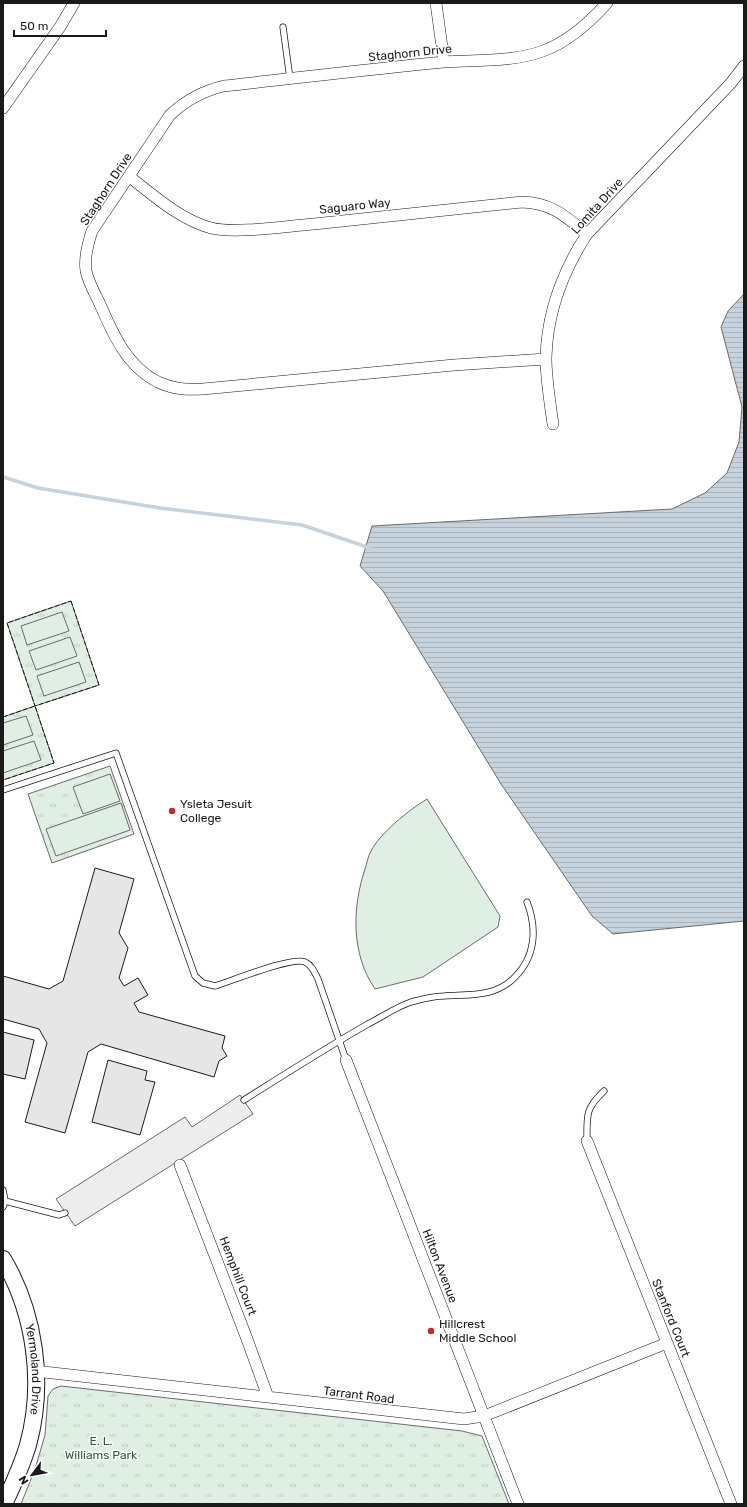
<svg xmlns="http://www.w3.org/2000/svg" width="747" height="1507" font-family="Rubik,sans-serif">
<defs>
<pattern id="park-tufts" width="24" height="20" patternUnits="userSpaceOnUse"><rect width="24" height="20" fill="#e0efe3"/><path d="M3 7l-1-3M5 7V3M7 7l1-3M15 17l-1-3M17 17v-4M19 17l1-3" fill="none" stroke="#c0ccc2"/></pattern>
<pattern id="water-rules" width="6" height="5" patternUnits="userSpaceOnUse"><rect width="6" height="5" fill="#c6d2dc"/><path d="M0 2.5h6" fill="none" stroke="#aab4bc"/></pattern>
</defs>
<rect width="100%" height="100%" fill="#fff"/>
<path fill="url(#park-tufts)" stroke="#6a6a6a" d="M71,601L99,685L35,706L54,763L3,780V717L35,706L7,623Z
M110,766L134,834L52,863L28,794Z
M61,1386L462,1431L482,1436L509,1504H21L35,1469L45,1435L48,1396L53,1389Z"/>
<path fill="#e0efe3" stroke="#6a6a6a" d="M62,612L69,631L27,645L21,626Z
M70,637L77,656L36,670L29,651Z
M79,662L86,682L44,696L37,676Z
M26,716L33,735L3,745V723Z
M34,741L41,760L3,773V751Z
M110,774L120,801L83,814L73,787Z
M427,799L500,916L498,927L423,977L375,989C351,954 352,908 365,869C367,863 368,856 371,851C380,833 409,810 427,799Z
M121,803L130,830L56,856L46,829Z"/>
<path fill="#ededed" stroke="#6a6a6a" d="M240,1095L253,1114L75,1226L56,1199L185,1117L192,1127Z"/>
<path fill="url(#water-rules)" stroke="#6a6a6a" d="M744,294V921L613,934L592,916L501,784L383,591L360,566L372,526L672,509L705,493L727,473L739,442L742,407L721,327L728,311Z"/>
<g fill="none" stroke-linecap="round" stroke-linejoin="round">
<path stroke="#c6d2dc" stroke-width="3.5" d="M3,477L38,488L160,508L302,525L370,548"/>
</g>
<path fill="#e6e6e6" stroke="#1a1a1a" d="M95,868L134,879L119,933L128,948L119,978L124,986L138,978L148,995L134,1003L139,1012L225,1036L222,1048L227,1056L219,1061L214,1077L101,1044L88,1052L65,1133L25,1122L47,1043L39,1029L3,1019V976L49,989L63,981Z
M3,1032L34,1040L25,1079L3,1074Z
M108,1060L147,1071L145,1080L155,1082L140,1135L92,1122Z"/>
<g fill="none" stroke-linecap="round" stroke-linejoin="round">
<g stroke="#1a1a1a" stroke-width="7">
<path id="lane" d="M283,27L290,79
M3,790L116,753L195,976L203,983L215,986C232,981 292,956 305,962C312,965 315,973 318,979L346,1060
M244,1100C285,1074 326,1048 368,1024C382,1017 396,1007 411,1002C422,999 433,996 444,996C469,994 495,998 515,977C536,956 537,928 527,902
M587,1141C587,1115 585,1109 604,1091
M3,1190L5,1201L3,1207
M5,1201L59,1215L65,1213"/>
</g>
<g stroke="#1a1a1a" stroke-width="12">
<path id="street" d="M436,3L444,62
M3,108L60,27L74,3
M130,177C154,196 181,220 211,228C235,234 288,226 314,224C383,217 452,209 522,202C552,203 565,216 587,234
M546,359L454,365L203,389C186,390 173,389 158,382C126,366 112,332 99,302C94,292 88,281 86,271C84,258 88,243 92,231L170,115C186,100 202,91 224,86C297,78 370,69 444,62C474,60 514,62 543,51C568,42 589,23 607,3
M553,424C550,403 546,379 546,358C547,314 563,271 587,234L731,83L744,66
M346,1060L518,1504
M587,1141L731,1504
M180,1165L247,1339L268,1397
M35,1371L464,1419L484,1416L667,1343"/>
</g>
<g stroke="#1a1a1a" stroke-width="18">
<g id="secondary">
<path id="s1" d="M3,1259C35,1313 45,1383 28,1445C22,1465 13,1485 4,1504"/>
</g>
</g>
<use href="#lane" stroke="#fff" stroke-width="5.5"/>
<use href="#street" stroke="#fff" stroke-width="11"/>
<use href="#secondary" stroke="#fff" stroke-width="16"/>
<path stroke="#1a1a1a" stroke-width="1" stroke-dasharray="5 2" stroke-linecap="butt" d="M71,601L99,685L35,706L7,623Z
M3,717L35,706L54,763L3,780"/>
</g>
<g fill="#c62828" stroke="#fff" stroke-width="1.5">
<circle cx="172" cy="811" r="4"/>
<circle cx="431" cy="1331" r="4"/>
</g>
<g text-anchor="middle" stroke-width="3" stroke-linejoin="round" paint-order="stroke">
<g font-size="12" fill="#1a1a1a" stroke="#fff">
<text transform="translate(410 53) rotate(-6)" y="4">Staghorn Drive</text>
<text transform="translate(106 189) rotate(-57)" y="4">Staghorn Drive</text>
<text transform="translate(355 206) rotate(-6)" y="4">Saguaro Way</text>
<text transform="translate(597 206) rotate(-48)" y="4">Lomita Drive</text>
<text transform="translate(440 1266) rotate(69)" y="4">Hilton Avenue</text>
<text transform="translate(238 1276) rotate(69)" y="4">Hemphill Court</text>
<text transform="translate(671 1318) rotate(68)" y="4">Stanford Court</text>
<text dy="4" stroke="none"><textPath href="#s1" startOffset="116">Yermoland Drive</textPath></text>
<text transform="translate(359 1395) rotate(7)" y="4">Tarrant Road</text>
</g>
<g font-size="12" fill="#1a1a1a" stroke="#fff" text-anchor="start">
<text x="180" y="808">Ysleta Jesuit<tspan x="180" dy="14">College</tspan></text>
<text x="439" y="1328">Hillcrest<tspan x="439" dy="14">Middle School</tspan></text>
</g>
<g font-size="12" fill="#2b5a34" stroke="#fff">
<text x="101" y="1445">E. L.<tspan x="101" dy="14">Williams Park</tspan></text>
</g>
</g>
<rect width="747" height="1507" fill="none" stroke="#1a1a1a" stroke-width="8"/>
<g transform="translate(32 1475) rotate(238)" stroke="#ffffff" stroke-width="3" paint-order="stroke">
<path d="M0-3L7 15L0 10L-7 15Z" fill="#1a1a1a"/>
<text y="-6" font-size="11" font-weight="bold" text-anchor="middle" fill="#1a1a1a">N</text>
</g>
<path d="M14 30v6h92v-6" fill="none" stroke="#1a1a1a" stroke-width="2"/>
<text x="20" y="30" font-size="12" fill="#1a1a1a" stroke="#ffffff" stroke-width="3" paint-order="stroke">50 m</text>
</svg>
